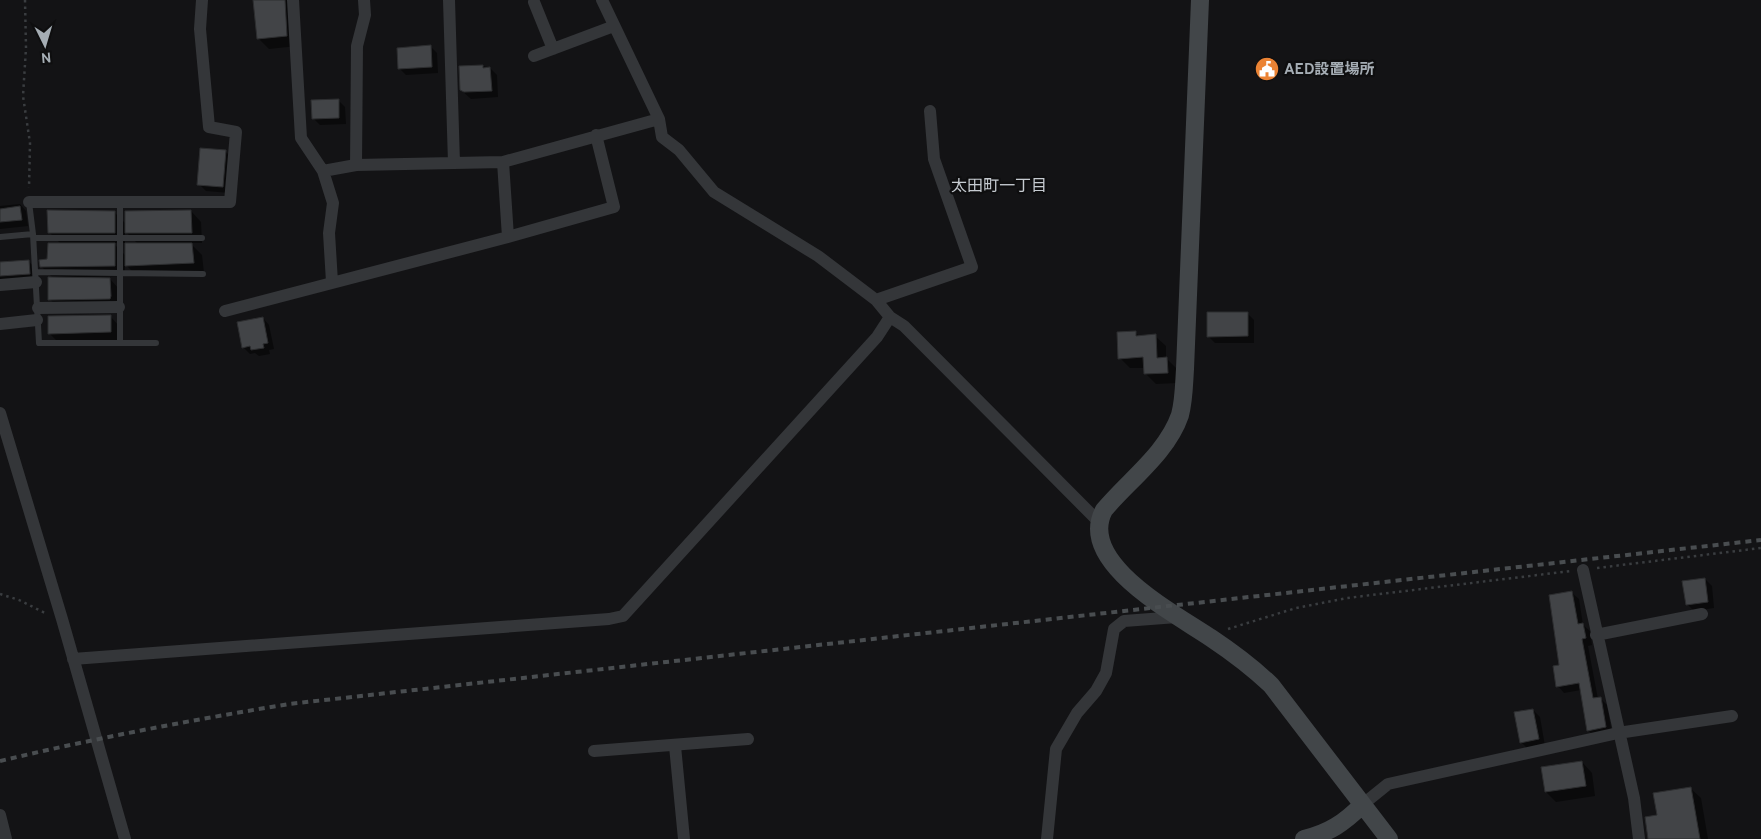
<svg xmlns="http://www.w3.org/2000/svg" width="1761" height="839" font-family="Overpass,'Noto Sans JP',sans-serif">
<rect width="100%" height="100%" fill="#131315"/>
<path fill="#0007" fill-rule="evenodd" d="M255,0H295L297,46L269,49L258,38Z
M430,46L437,53L438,73L406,75L399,68Z
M483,66L490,68L497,75L498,97L471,99L461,90Z
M338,100L345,107L346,124L320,125L313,118Z
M226,152L232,158L230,193L206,191L199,184Z
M20,204L26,211L28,226L0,229V206Z
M191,211L201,222L202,243H190L202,255L204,273L137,276L125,264V276L87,277V279H110L120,290V309L60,310L50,299L53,278L41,266L61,244L49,232L114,212L126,224ZM125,231L138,244L126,256L113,243H125Z
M29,262L36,268V280L0,283V263Z
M1247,313L1254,320V343H1215L1208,336Z
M110,316L120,327L121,342L60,344L50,334Z
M263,318L269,325L274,349L269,350L270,354L259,356L255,353L250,354L243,347Z
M1135,332L1140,337L1155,336L1166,346V358L1177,369L1178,383L1156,384L1146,374L1145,368H1130L1120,358Z
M1705,579L1712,586L1714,608L1694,611L1687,604Z
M1572,593L1579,599L1583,625L1590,631L1592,645L1588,646L1598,699L1600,698L1607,705L1612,734L1595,737L1588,730L1581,690L1564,693L1558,686Z
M1533,710L1540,717L1545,746L1528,749L1521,742Z
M1582,762L1592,773L1595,796L1556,802L1546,792Z
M1690,788L1701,798L1708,839H1656L1658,816Z"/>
<path fill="#424447" stroke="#2d2e30" d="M253,0H285L287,36L257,39Z
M431,45L432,67L398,69L397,48Z
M483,65V68L490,67L492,91L464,92L460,90L459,66Z
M339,99V118L312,119L311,100Z
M200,148L226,150L223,187L197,185Z
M20,206L22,220L0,222V209Z
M47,210L115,211V233H48Z
M191,210L192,233H125V211Z
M48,243H115V266L40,267L39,260L47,259Z
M125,243H192L194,263L125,266Z
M29,260L30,274L0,276V262Z
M48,277L110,278L111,296L110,299L48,300Z
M1207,312H1248V336L1207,337Z
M111,315V332L48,334V316Z
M263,317L268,343L263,344L264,348L251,350L250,346L242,348L237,322Z
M1136,331V336L1156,334L1157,358L1167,357L1168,373L1144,374L1143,357L1118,359L1117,332Z
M1705,578L1708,602L1686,605L1682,581Z
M1572,591L1578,624L1583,623L1586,638L1582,639L1593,698L1601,697L1606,727L1587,731L1579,683L1556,687L1553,666L1559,665L1549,595Z
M1533,709L1539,739L1520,743L1514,712Z
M1582,761L1586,786L1545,792L1541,767Z
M1691,787L1700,839H1648L1645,817L1657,815L1653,793Z"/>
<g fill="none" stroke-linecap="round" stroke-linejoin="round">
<path stroke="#3a3d40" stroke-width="2.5" stroke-dasharray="2.5 4" stroke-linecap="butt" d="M25,0L26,48L23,96L30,143L29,188
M1597,568L1761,548
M0,594L19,600L47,614
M1228,629L1296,608L1347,598L1571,571"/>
<path stroke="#343639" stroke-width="6" d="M29,202L33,234L39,343H156
M0,237L33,234
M34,238H202
M36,272L203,274
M120,342V203"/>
<path stroke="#343639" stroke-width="12" d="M293,0L301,138L323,171L356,165L503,162L659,119
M449,0L454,163
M602,0L659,119L662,137L679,150L714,192L818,256L876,300L890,317L904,326L1098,521
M534,2L553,49
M534,56L614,26
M503,162L508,237
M356,165L357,46L365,15L364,0
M323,171L333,203L329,233L332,282
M29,202H230L236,132L209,127L200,29L202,0
M0,285L36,282
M876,300L972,267L934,159L930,111
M38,308L119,307
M225,311L508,237L614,207L596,135
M0,324L37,320
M0,413L62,619L125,839
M1583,570L1634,798L1639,839
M1596,635L1702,614
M73,659L609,619L623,616L877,337L890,317
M675,746L684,839
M594,751L748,739
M1362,805L1388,784L1618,733L1732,716
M0,815L6,839
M1047,839L1056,749L1077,713L1096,691L1106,673L1114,629L1124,621L1177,617"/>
<path stroke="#424649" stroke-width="18" d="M1200,0L1185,369C1184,384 1184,400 1180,415C1167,453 1129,480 1104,510C1076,563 1176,614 1211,638C1232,652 1252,667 1271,685L1389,839
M1304,839C1329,833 1344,823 1362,805"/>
<path stroke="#494d50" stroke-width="4" stroke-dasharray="6 5" stroke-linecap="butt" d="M0,761C96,738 192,720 289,704L1761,540"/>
</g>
<defs>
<g id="civic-disc" transform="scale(1.25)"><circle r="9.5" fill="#eb8334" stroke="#0e0e0f"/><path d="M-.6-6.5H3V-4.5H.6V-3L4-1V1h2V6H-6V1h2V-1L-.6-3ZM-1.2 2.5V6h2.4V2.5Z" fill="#fff"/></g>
</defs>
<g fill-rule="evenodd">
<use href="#civic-disc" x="1267" y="69"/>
</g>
<g text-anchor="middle" stroke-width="4.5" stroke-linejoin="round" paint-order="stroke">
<g font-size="15" font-weight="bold" fill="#a5adb4" stroke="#0e0e0f" text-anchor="start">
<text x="1284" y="74">AED設置場所</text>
</g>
<g font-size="16" fill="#c6cbd1" stroke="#0e0e0f">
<text x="999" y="191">太田町一丁目</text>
</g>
</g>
<g transform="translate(45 45) rotate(175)" stroke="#0e0e0f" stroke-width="4" paint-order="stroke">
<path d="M0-4L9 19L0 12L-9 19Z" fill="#a5adb4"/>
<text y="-8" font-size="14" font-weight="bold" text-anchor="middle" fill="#a5adb4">N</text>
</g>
</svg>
